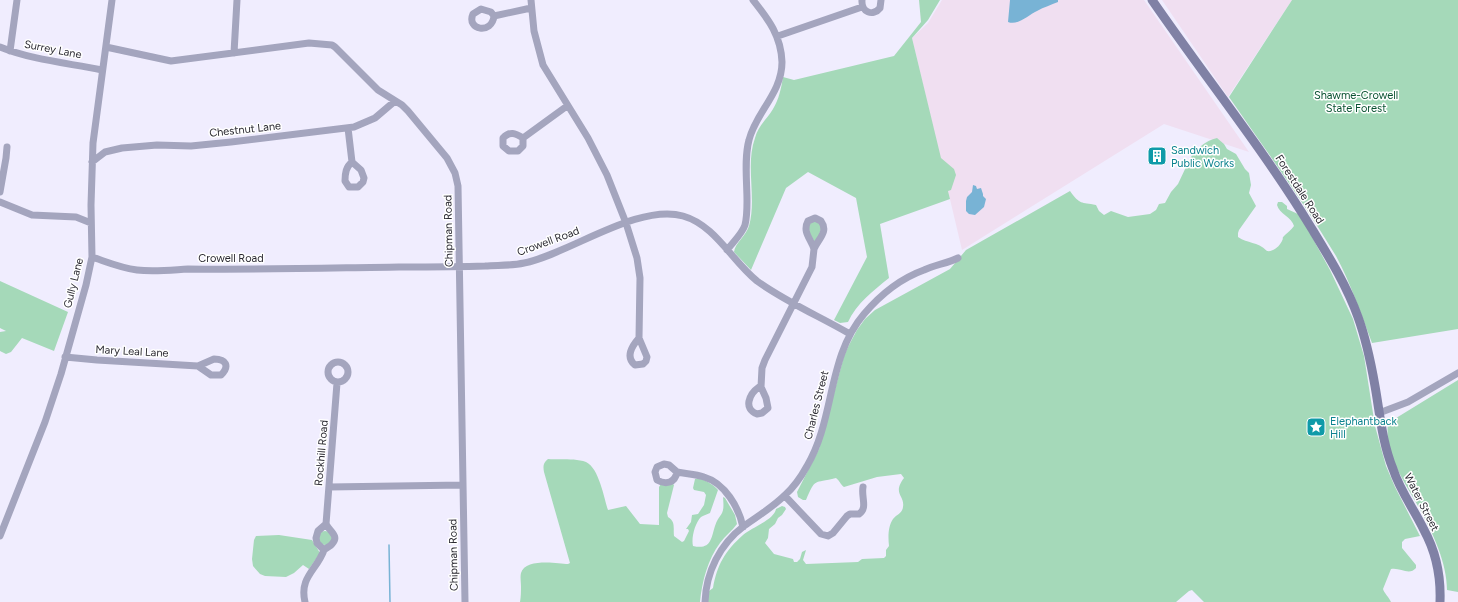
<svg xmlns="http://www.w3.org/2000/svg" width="1458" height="602" font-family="Figtree,sans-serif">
<rect width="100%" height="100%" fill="#f0edfe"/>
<path fill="#f0dff1" d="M942,0H1144L1249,152L1164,124L962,250L912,38L928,23Z
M1162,0H1292L1228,97Z"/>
<path fill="#a5d9b9" d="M919,0H940L928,20L912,38L941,158L954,169L956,175L951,190L948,191L950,199L880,224L889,278C874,290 856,304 848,322L840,323L834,320L867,257L856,198L808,172L786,188L751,270L734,252C735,243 746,236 749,226C757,198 745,166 755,138C758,126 767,119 773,109C779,99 781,89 783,77L794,80L894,56L921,22Z
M1292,0H1458V329L1372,343C1361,314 1351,284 1336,256C1303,201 1265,149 1229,97Z
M1217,138L1224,144L1227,149L1236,154L1245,169L1249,173L1251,185L1249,193L1256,206L1239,230L1238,233V237C1248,244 1257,241 1267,251C1273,252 1279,247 1282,241C1284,237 1281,239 1285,235C1288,232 1291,230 1294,226C1292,217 1279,214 1277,205L1278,202H1282L1287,206V209L1298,214L1306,226L1330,270L1353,319L1364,356L1375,426L1386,466L1395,487L1420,536L1405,539L1402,542V548L1416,565V568C1409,576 1400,567 1391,569L1383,589C1384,593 1389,597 1391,602H1204L1192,590L1189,591L1176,602H707L709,591L713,588C717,565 725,551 743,535C751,528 774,520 776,509L782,506L785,507L786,509L782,515L778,518L775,524L769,529L768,538L765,543L774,554L793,559L794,562H797L800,559L802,552L806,550L803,560L806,564L858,562L862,559L884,558L886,556V550L889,546C888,537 888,526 893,519C897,514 902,514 903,507C905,495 892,494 904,478L901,474L877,477L844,487C840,484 840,481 836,478C813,484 816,477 806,500H803L798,497L797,492L819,449L844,356L849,345L857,330L865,319L875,310L950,269L966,250L1070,191C1080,205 1081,202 1096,205L1099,211L1104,215L1111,211L1128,217L1150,214L1156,210L1159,204L1165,203L1171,192L1178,184L1186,167L1192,166L1189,161C1193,151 1206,140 1217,138Z
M816,220L822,226L817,241H814L810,234L808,224Z
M0,281L68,312L54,351L22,338L11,352L6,354L0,351V332L6,331L0,328Z
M1458,380V592L1447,590C1447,563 1433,534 1421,511C1406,484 1384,455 1388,423Z
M548,459C559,460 575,458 586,462C599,468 604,498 608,510L626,506L640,524L659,525V487L661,484L672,483L674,485L667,513L668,517C676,522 673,528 674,536L682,542L684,541L689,531L688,529H686L691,522L692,515L698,514L704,505L706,495L704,492L694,490L693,488L695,479C702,477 713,484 718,490L710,513C708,514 704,515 701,517C695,523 691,538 693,546C711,550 711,539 715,526C720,511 725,518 723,497L725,498L735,515L737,524C732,531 725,536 720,543C708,559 702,581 700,602H520C521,597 521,591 521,586C521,582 520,577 521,573C525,558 557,563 568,564L570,563L544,472C543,466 543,463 548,459Z
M318 538a7 7 0 1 1 14 0a7 7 0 1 1-14 0Z
M279,535L312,540L320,553L309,569L303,565L294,573L286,577L265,576L260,574L253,566L252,559L254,540L256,536Z"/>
<path fill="#78b3d5" d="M1010,0H1058V2C1051,5 1044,7 1037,11C1028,15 1018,26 1008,22Z
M973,185L976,186L977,189L981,188L983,194V196L986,199L984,207L975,215L969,214L966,211V201L967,197L972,192Z"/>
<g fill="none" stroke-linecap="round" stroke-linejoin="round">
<path stroke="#78b3d5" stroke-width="1.5" d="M389,545L390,602"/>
<path stroke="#a4a5be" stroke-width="7" d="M531,0L534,31L543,65L588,138L607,175L626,223L637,258L640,278L639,338L647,357L646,361L643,364L635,365C625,357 632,346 639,338
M862,0C861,12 873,17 880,8L881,0
M481,9L491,12L494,16C492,35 466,30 473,14Z
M494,16L531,8
M778,36L862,7
M0,47C32,60 68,63 102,70
M106,47L171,61L309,43L332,45L335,47L378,90L402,105L408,111L447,158L455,173L458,186L465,602
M10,51L17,0
M234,53L237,0
M348,128L352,162L361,170L364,178L363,182L358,187H349L345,181C345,173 346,167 352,162
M523,138C515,133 510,131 503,138V146L509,151H518L523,146V138L567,106
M92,162L105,152L122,148L157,145L191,146L231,142L354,127L375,118L395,101
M0,192L6,158L7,147
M0,202L32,215L76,217L91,223
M815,218L821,221C829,232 818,239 814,249C811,239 802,232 808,221Z
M727,250C733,242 742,234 745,225C747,217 747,209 747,201C747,182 744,158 749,140C756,112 782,93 782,62C781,36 769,20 753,0
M92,257C107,262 121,268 137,270C154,272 171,270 188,269C258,270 329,268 399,267C428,267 456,267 485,266C498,265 511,266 524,263C569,254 638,203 683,216C715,225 732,261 757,281C786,302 819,316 850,334
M65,357L97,360L198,366
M214,359C226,359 230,366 221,375H211L198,366Z
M328 372a10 10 0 1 1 20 0a10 10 0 1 1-20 0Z
M759,387H761L766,398L768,408L762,413L757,414C743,409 749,394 759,387Z
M761,387L762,368L765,360L812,267L814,249
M1379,413L1408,402L1458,373
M677,472L669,465L664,464L657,467L655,472L657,480C666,485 675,483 677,472C686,474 695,474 704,477C725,483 739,508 743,527
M329,487L463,485
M785,496L821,534L828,536L833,533L847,516L850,514H859C868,508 861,497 863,487
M326,524L337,383
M326,524C329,531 340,536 332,544C330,547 327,547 324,550L317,543L316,538L318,531Z
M0,536L45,422L61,374L86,285L92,257L91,205L93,143L112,0
M305,602C299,577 317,570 324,550
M705,602C706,572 720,544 744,526C758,516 773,507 785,495C794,487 801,477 807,466C835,419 827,357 864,314C881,294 899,279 924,270C935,265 948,263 958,258"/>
<path stroke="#8081a5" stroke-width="9" d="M1152,0C1205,77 1264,150 1312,229C1329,257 1347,286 1358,317C1366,339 1371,363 1375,386C1380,414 1382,442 1393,469C1400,491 1414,509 1424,530C1436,552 1441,577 1440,602"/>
</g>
<defs>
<g id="building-square" transform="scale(1)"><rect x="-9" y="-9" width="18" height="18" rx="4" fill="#0f9aa8" stroke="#fff"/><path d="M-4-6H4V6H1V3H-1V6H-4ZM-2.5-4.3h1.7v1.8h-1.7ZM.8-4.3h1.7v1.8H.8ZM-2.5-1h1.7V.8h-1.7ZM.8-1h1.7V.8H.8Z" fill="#fff"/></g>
<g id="sight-square" transform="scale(1)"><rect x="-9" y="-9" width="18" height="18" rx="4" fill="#0f9aa8" stroke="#fff"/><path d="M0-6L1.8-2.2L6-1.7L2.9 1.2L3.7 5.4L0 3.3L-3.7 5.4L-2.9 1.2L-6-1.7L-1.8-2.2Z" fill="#fff"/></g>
</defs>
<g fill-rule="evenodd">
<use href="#building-square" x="1157" y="156"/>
<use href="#sight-square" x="1316" y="427"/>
</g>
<g text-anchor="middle" stroke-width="3" stroke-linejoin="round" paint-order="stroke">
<g font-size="11" fill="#2b2a32" stroke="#fff">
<text transform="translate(53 49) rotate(11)" y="4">Surrey Lane</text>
<text transform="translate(245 129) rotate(-6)" y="4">Chestnut Lane</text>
<text transform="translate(1300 189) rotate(57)" y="4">Forestdale Road</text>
<text transform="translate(448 231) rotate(-91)" y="4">Chipman Road</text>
<text transform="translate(548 241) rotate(-20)" y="4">Crowell Road</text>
<text x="231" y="262">Crowell Road</text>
<text transform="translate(73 283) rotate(-76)" y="4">Gully Lane</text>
<text transform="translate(132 351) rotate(3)" y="4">Mary Leal Lane</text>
<text transform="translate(816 405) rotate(-76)" y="4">Charles Street</text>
<text transform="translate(321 453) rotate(-85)" y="4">Rockhill Road</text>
<text transform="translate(1422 502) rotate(63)" y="4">Water Street</text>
<text transform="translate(453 555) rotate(-91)" y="4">Chipman Road</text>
</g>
<g font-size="11" fill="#095231" stroke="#fff">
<text x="1356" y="99">Shawme-Crowell<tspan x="1356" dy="13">State Forest</tspan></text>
</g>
<g font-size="11" fill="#0d838f" stroke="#fff" text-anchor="start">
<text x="1171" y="154">Sandwich<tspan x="1171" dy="13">Public Works</tspan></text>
<text x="1330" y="425">Elephantback<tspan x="1330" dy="13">Hill</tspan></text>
</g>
</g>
</svg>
